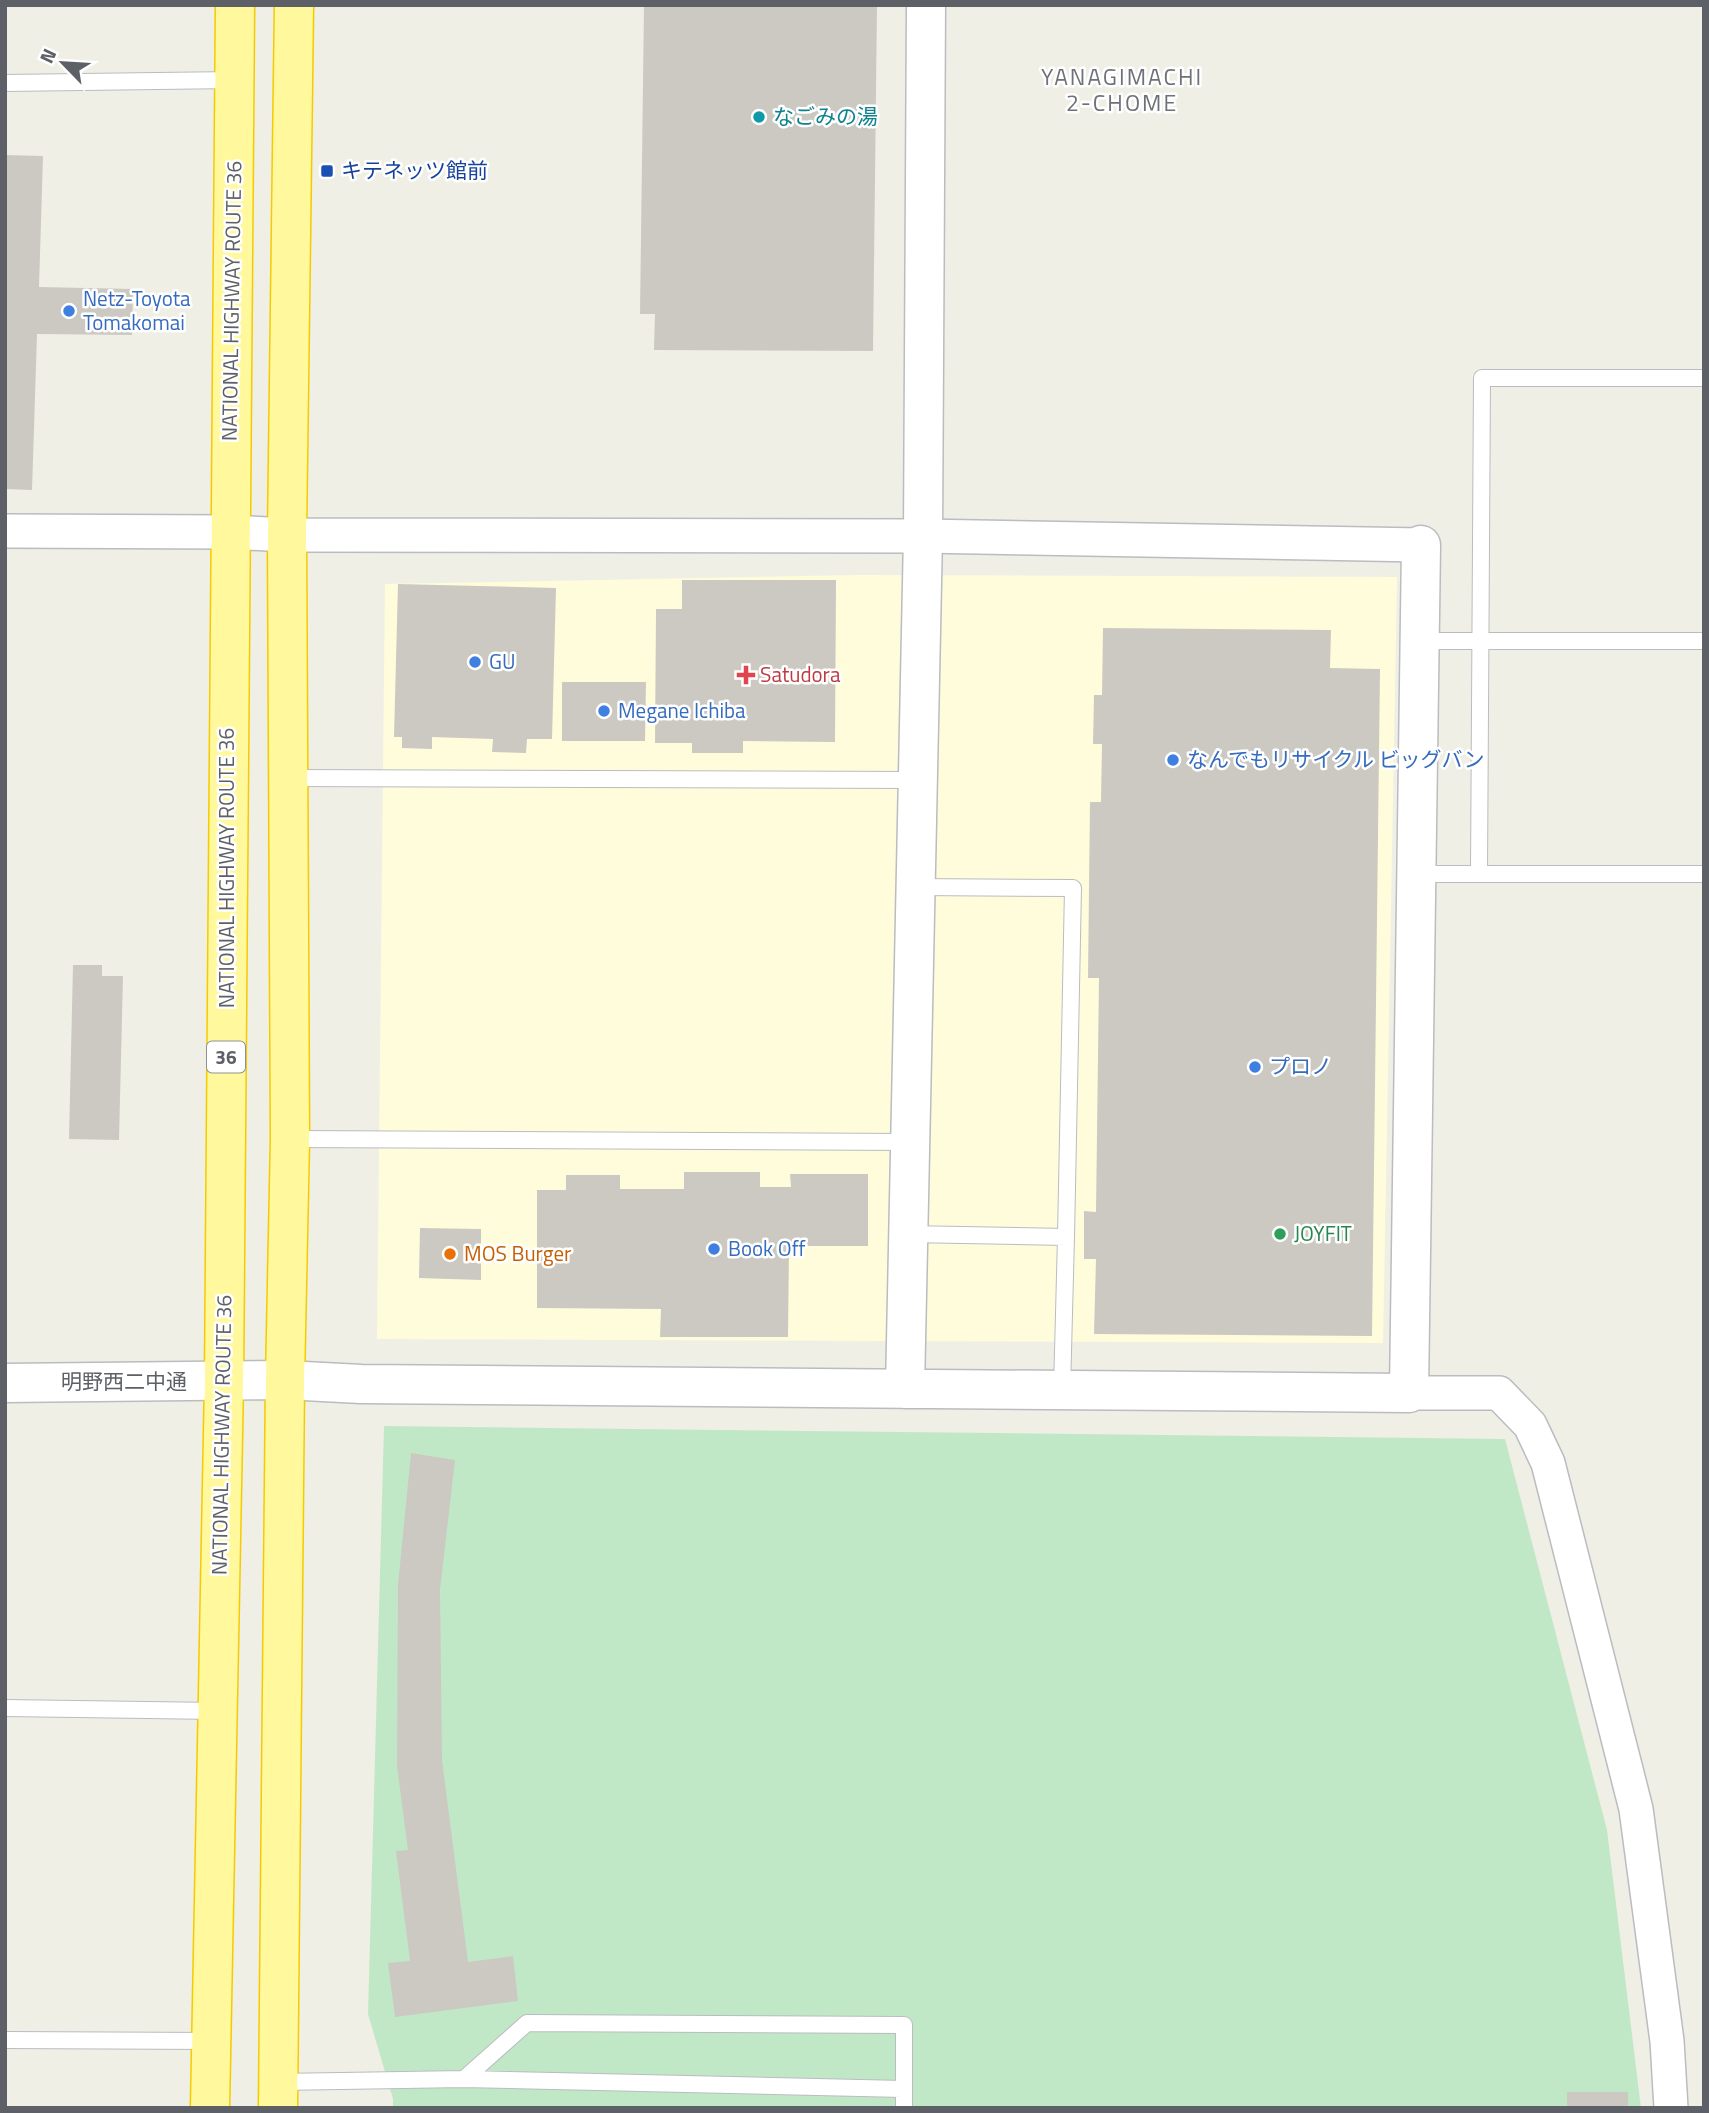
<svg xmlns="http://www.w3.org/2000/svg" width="1709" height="2113" font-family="'Titillium Web','Noto Sans JP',sans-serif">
<rect width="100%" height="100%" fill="#f0efe5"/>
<path fill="#fffcdb" d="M859,575L1397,577L1383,1343L377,1339L385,584Z"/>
<path fill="#c1e8c6" d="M384,1426L1505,1439L1607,1830L1641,2108H393V2099L368,2014Z"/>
<path fill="#cbc9c2" d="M644,5H877L873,351L654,350L655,314H640Z
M5,155L43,156L39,287L133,289L132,335L37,334L32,490L5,489Z
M682,580H836L835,742L743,741V753H692V743H655L656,609H682Z
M398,584L556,588L552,739H527L526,753L492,752L493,739L432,737V749L402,748V737H394Z
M1103,628L1331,630L1330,668L1380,669L1372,1336L1094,1334L1096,1259H1084V1211L1096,1212L1099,978H1088L1090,802H1101L1102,744H1093L1094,695H1102Z
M562,682H646L645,741H562Z
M73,965H102V976H123L119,1140L69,1139Z
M684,1172H760V1187H791L790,1174H868V1246H789L788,1337H660L661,1309L537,1308V1190H566V1175H620V1189H684Z
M420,1228L481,1229V1280L419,1278Z
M411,1453L455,1460L440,1590L442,1760L468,1962L513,1956L518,2001L395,2017L388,1963L410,1961L396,1851L408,1850L397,1766L398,1585Z
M1567,2092H1628V2108H1567Z"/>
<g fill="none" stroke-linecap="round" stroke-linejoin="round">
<g stroke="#babcc1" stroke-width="18">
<path id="service" d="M5,83L234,80
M1420,641H1704
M288,778L918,780
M1417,874H1704
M1479,874L1482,378H1704
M916,887L1073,888L1066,1237
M290,1139L910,1142
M907,1234L1066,1237L1062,1390
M5,1708L218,1711
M5,2040L212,2041
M464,2079L904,2089
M279,2082L464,2079L527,2023L904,2025V2108"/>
</g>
<g stroke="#babcc1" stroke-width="36">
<path id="minor" d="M5,531L230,532L287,535L923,536L1421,545
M1409,1393H1499L1530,1425L1548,1463L1636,1809L1667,2041L1671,2108"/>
</g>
<g stroke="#babcc1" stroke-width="41">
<path id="tertiary" d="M5,1383L285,1380L361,1384L1409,1393L1421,545
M905,1389L923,536L926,5"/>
</g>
<g stroke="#f5cb00" stroke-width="41">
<path id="trunk" d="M210,2108L224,1382L235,5
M278,2108L285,1380L290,1139L287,535L294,5"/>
</g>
<use href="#service" stroke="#fff" stroke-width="16"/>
<use href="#minor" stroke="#fff" stroke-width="33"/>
<use href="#tertiary" stroke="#fff" stroke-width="38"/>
<use href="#trunk" stroke="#fff89c" stroke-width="38"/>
</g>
<circle fill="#0f9aa8" stroke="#fff" stroke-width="2.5" cx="759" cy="117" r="7"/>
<rect fill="#1a4fb4" stroke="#fff" stroke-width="2.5" x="320" y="164" width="14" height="14" rx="3.5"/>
<g fill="#3f7fe0" stroke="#fff" stroke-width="2.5">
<circle cx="69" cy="311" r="7"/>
<circle cx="475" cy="662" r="7"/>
<circle cx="604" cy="711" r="7"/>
<circle cx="1173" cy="760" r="7"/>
<circle cx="1255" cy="1067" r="7"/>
<circle cx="714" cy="1249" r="7"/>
</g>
<path fill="#e0444e" stroke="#fff" stroke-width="2.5" d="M742.5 664.5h7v7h7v7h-7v7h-7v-7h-7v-7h7z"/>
<circle fill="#2e9e5b" stroke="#fff" stroke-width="2.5" cx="1280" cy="1234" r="7"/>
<circle fill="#e8710a" stroke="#fff" stroke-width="2.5" cx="450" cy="1254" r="7"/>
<g text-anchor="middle" stroke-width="5" stroke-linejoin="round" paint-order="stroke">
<rect fill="#fff" stroke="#8e9094" stroke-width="2" x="207" y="1041.5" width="38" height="31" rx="5"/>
<g font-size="19" font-weight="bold" fill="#5d6066">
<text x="226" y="1064">36</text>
</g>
<g font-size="21" fill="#0d838f" stroke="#fff" text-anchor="start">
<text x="773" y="124">なごみの湯</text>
</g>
<g font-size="21" fill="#164399" stroke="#fff" text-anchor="start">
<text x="341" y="178">キテネッツ館前</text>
</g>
<g font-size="21" fill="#366cbe" stroke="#fff" text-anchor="start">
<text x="83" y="306">Netz-Toyota<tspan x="83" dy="24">Tomakomai</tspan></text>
<text x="489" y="669">GU</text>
<text x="618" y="718">Megane Ichiba</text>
<text x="1187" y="767">なんでもリサイクル ビッグバン</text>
<text x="1269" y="1074">プロノ</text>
<text x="728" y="1256">Book Off</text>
</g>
<g font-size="21" fill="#5d6066" stroke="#fff">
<text transform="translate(232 301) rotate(-89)" y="7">NATIONAL HIGHWAY ROUTE 36</text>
<text transform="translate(227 868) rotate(-90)" y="7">NATIONAL HIGHWAY ROUTE 36</text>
<text x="124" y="1389">明野西二中通</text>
<text transform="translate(222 1435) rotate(-89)" y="7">NATIONAL HIGHWAY ROUTE 36</text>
</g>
<g font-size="21" fill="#be3a42" stroke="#fff" text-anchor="start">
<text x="760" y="682">Satudora</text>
</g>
<g font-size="21" fill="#27864d" stroke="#fff" text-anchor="start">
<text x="1294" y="1241">JOYFIT</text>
</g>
<g font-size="21" fill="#c56008" stroke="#fff" text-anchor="start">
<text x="464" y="1261">MOS Burger</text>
</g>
<g font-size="23" letter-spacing="2" fill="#6e7278" stroke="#fff">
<text x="1122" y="85">YANAGIMACHI<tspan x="1122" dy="26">2-CHOME</tspan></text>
</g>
</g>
<rect width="1709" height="2113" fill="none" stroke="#5d6066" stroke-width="14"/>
<g transform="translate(63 63) rotate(295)" stroke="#ffffff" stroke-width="5" paint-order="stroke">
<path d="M0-5L12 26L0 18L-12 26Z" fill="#5d6066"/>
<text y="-10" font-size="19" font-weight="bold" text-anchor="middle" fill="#5d6066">N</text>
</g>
</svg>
